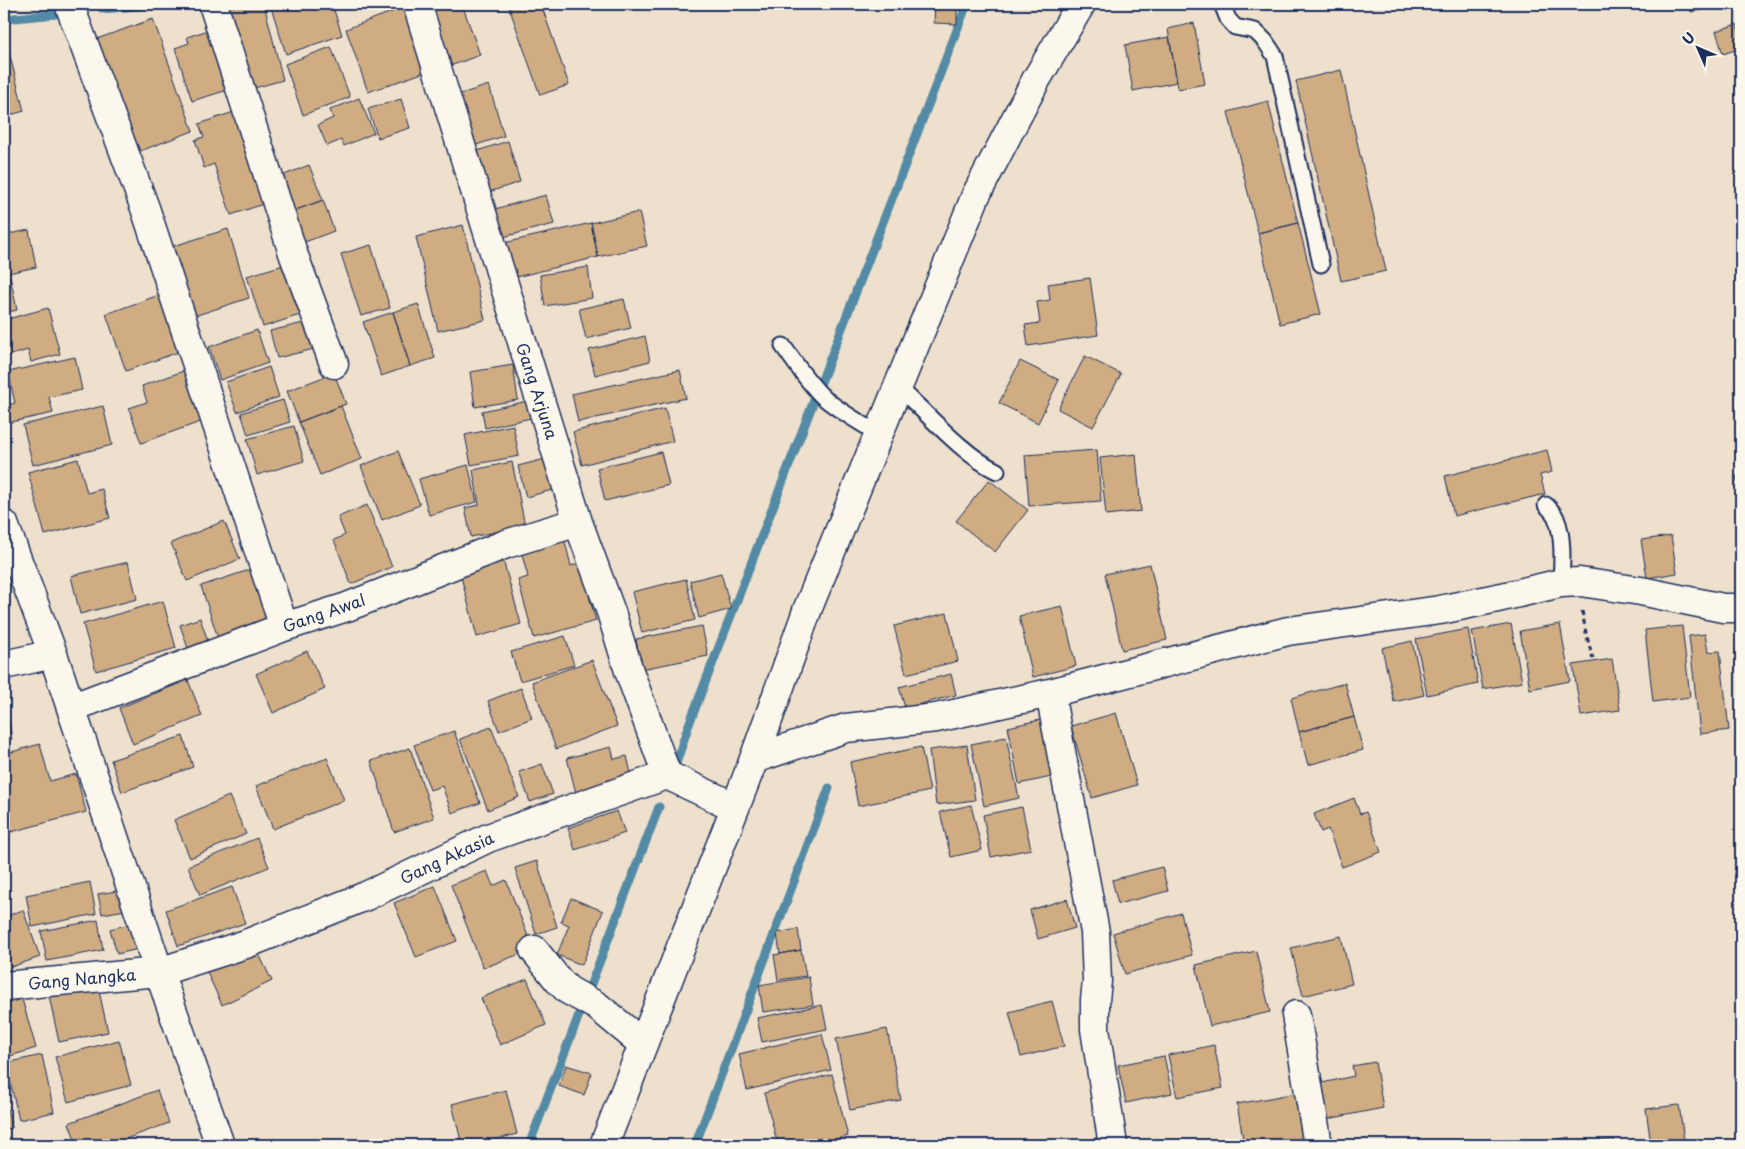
<svg xmlns="http://www.w3.org/2000/svg" width="1745" height="1149" font-family="'Playpen Sans',sans-serif">
<rect width="100%" height="100%" fill="#eee0cc"/>
<filter id="ink" filterUnits="userSpaceOnUse"><feTurbulence type="fractalNoise" baseFrequency=".02" numOctaves="2"/><feDisplacementMap in="SourceGraphic" scale="10" xChannelSelector="R" yChannelSelector="G"/><feConvolveMatrix kernelMatrix="1 2 1 2 8 2 1 2 1" color-interpolation-filters="sRGB"/></filter>
<g filter="url(#ink)">
<g fill="none" stroke-linecap="round" stroke-linejoin="round">
<path stroke="#538aa5" stroke-width="9" d="M103,9L158,4
M4,19L56,14
M676,763L688,727L967,4
M529,1145L659,807
M695,1145L829,788"/>
</g>
<path fill="#d0ac82" stroke="#1b2f5e" d="M225,4H264L283,80L247,90Z
M270,4H332L342,35L286,54Z
M419,4H462L480,55L442,69Z
M518,4H541L569,85L540,95L509,7Z
M935,4H957V24L934,23Z
M1689,4H1728L1691,12Z
M405,7L428,71L368,92L346,29Z
M153,19L193,131L135,153L94,40Z
M1194,23L1205,84L1178,89L1168,29Z
M1737,24L1741,38V48L1723,54L1716,31Z
M211,29L231,89L192,101L175,48L189,43L187,37Z
M1169,37L1177,82L1133,91L1125,45Z
M4,44H7L24,111L4,117Z
M331,47L350,97L303,115L285,64Z
M1341,70L1386,271L1341,281L1296,81Z
M489,85L504,136L467,148L451,97Z
M359,98L374,133L344,146L341,140L327,146L318,125L333,118L330,110Z
M401,99L410,128L378,138L368,109Z
M1268,101L1298,223L1258,233L1228,112Z
M245,108L275,200L231,215L214,164L204,168L195,140L204,137L199,124Z
M508,141L520,182L483,194L471,153Z
M309,165L323,200L285,214L272,180Z
M546,195L554,224L503,237L495,209Z
M323,200L334,231L297,245L285,214Z
M639,212L647,246L598,257L591,223Z
M591,223L598,257L512,278L504,243Z
M1298,223L1321,314L1280,324L1258,233Z
M463,225L485,320L438,331L416,237Z
M228,229L249,298L185,319L164,249Z
M29,230L36,267L4,274V235Z
M371,245L390,308L361,316L341,254Z
M290,263L306,313L263,327L247,276Z
M588,267L592,298L545,306L540,275Z
M10,276L17,310L4,313V277Z
M1090,278L1098,335L1028,346L1025,325L1040,323L1037,302L1050,300L1048,284Z
M162,294L181,351L126,371L106,314Z
M624,299L631,328L586,339L579,309Z
M418,304L435,358L410,366L393,312Z
M48,308L60,354L31,362L28,350L4,357V320Z
M393,312L410,366L381,376L363,322Z
M316,320L322,347L277,358L270,331Z
M257,330L268,363L220,380L209,347Z
M645,336L650,361L595,375L589,350Z
M1085,356L1121,374L1093,427L1058,409Z
M75,357L82,390L49,397L53,413L7,423L4,406L15,403L8,372Z
M1020,361L1059,380L1038,423L999,403Z
M513,365L518,400L475,407L470,372Z
M269,367L279,397L237,412L226,382Z
M189,369L206,420L141,443L129,408L147,402L142,386Z
M680,370L686,398L578,422L572,394Z
M334,373L346,404L299,422L287,391Z
M283,400L290,422L248,435L241,413Z
M528,401L531,418L485,428L482,411Z
M103,406L112,445L33,465L23,425Z
M341,406L362,459L320,475L299,422Z
M665,408L673,441L582,465L573,432Z
M513,425L519,456L471,465L465,435Z
M294,426L304,461L257,475L247,439Z
M1097,450L1101,501L1029,506L1025,455Z
M1547,450L1552,472L1540,475L1545,494L1454,516L1445,476Z
M398,451L420,505L382,520L361,466Z
M661,452L669,485L605,501L597,468Z
M1136,454L1141,511L1106,515L1100,458Z
M553,457L560,488L526,497L518,466Z
M78,459L87,493L102,489L110,518L45,535L28,472Z
M512,462L525,526L471,537L465,508L479,505L473,470Z
M468,465L477,502L429,515L419,479Z
M1741,475V498H1740L1736,476Z
M989,480L1028,510L995,552L956,521Z
M367,505L392,567L351,584L334,540L345,535L338,517Z
M224,521L240,559L187,581L171,543Z
M1671,536L1677,573L1647,578L1641,540Z
M564,538L571,566L580,563L596,621L534,638L518,580L528,577L521,551Z
M503,560L521,624L477,637L460,573Z
M128,562L137,599L80,614L71,576Z
M1150,564L1167,640L1122,650L1105,574Z
M252,569L271,626L220,644L201,586Z
M721,573L731,609L699,618L690,581Z
M686,579L695,620L642,633L632,592Z
M163,601L176,648L96,671L83,624Z
M1062,606L1076,666L1033,677L1019,616Z
M947,613L958,661L906,674L894,626Z
M200,618L210,647L190,654L180,625Z
M1511,624L1522,682L1483,689L1472,631Z
M1560,624L1570,681L1530,689L1520,631Z
M702,626L708,656L641,669L636,639Z
M1682,626L1690,697L1653,702L1645,630Z
M1468,629L1478,684L1427,695L1416,639Z
M1705,634L1708,652L1720,651L1729,730L1700,734L1689,636Z
M565,636L574,665L520,681L511,652Z
M1412,641L1424,695L1394,702L1382,648Z
M307,651L325,689L273,713L256,674Z
M1612,659L1620,710L1581,716L1573,665Z
M592,660L617,726L556,749L532,682Z
M951,674L956,695L905,708L899,687Z
M188,680L202,716L133,744L119,708Z
M1345,683L1354,717L1299,732L1291,698Z
M521,688L532,718L499,731L488,701Z
M4,700H5L12,739L4,741Z
M1116,713L1137,785L1092,798L1071,726Z
M1354,717L1363,750L1308,765L1299,732Z
M1044,719L1056,776L1019,784L1008,727Z
M491,727L519,797L488,810L460,739Z
M454,731L480,803L452,813L442,786L430,790L414,745Z
M183,736L193,767L122,792L111,760Z
M1006,737L1019,798L984,806L971,744Z
M40,744L50,781L76,774L86,812L11,832L4,803V754Z
M967,745L975,800L936,805L929,750Z
M611,747L614,759L627,756L632,778L577,797L567,758Z
M921,747L930,791L858,806L850,762Z
M410,748L434,818L394,832L371,761Z
M327,758L344,800L273,829L256,786Z
M542,764L553,794L530,802L519,772Z
M229,796L246,834L190,858L174,820Z
M1354,798L1360,814L1366,812L1381,852L1342,867L1328,829L1321,832L1314,814Z
M971,805L982,850L951,857L940,812Z
M1022,807L1031,849L991,857L983,815Z
M617,811L625,833L575,850L568,828Z
M257,838L269,867L200,895L188,866Z
M537,861L557,927L536,934L515,868Z
M1162,867L1168,891L1118,904L1112,880Z
M487,871L493,886L506,880L533,949L483,968L451,885Z
M90,882L96,914L32,927L26,895Z
M435,886L457,941L416,957L394,903Z
M232,887L245,923L178,946L166,910Z
M122,890L126,910L102,914L98,894Z
M571,898L603,911L582,965L557,955L569,925L561,922Z
M1067,899L1075,928L1038,939L1030,910Z
M23,910L40,957L11,967L4,945V917Z
M1181,913L1192,955L1125,974L1113,933Z
M98,920L103,950L47,961L41,931Z
M141,921L147,947L117,954L110,929Z
M798,929L801,950L780,954L777,933Z
M1341,936L1352,984L1303,996L1291,948Z
M255,946L272,981L222,1005L206,970Z
M801,950L806,976L778,980L774,955Z
M1256,951L1270,1012L1210,1026L1196,965Z
M809,977L813,1005L763,1012L759,985Z
M527,979L546,1025L500,1045L481,998Z
M98,986L108,1032L59,1042L49,996Z
M22,999L36,1048L4,1058V1004Z
M1052,1001L1064,1046L1021,1057L1009,1012Z
M822,1005L827,1029L762,1042L757,1018Z
M887,1029L901,1100L850,1110L836,1039Z
M822,1034L831,1070L747,1090L739,1054Z
M119,1040L131,1085L68,1102L55,1057Z
M1214,1045L1223,1088L1177,1097L1168,1055Z
M42,1055L54,1112L19,1120L6,1063Z
M1164,1056L1172,1093L1126,1103L1118,1065Z
M1375,1062L1383,1108L1328,1119L1322,1083L1354,1076L1352,1066Z
M566,1065L592,1073L584,1095L559,1086Z
M832,1074L848,1136L813,1145H778L764,1093Z
M157,1090L169,1123L109,1145H77L69,1123Z
M506,1090L517,1134L475,1145H462L452,1104Z
M1302,1092L1310,1137L1265,1145H1244L1237,1104Z
M4,1097L12,1128L4,1130Z
M1679,1105L1684,1140L1651,1145L1646,1109Z
M1570,1137L1571,1145H1530Z
M1096,1138L1098,1145H1074Z
M199,1139L201,1145H184Z
M1614,1139L1615,1145H1579V1144Z"/>
<g fill="none" stroke-linecap="round" stroke-linejoin="round">
<g stroke="#1b2f5e" stroke-width="19">
<path id="lane" d="M1222,4L1228,19L1235,27L1255,31L1265,41L1275,56L1321,264
M783,346C796,364 808,383 824,398C841,412 860,423 879,434
M898,387C926,412 964,456 997,471
M1546,505C1550,509 1554,513 1556,518C1564,536 1562,564 1561,583"/>
</g>
<g stroke="#1b2f5e" stroke-width="31">
<path id="street" d="M69,4L145,208L284,627
M213,4L294,256L334,364
M417,4L578,522L611,612L629,671L667,775
M4,524L53,654L159,972L220,1145
M4,665L53,654
M1050,693L1095,932L1097,981L1095,1000V1029L1113,1145
M71,708L284,627L347,607L506,544L578,522
M754,759L846,728L936,718L1050,693L1288,631L1440,610L1502,597L1561,583L1580,582L1641,591L1723,608H1741
M534,950L558,980L568,990L597,1006L643,1044
M4,986L159,972L246,944L366,896L488,838L667,775L735,807
M1296,1015L1318,1145"/>
</g>
<g stroke="#1b2f5e" stroke-width="31">
<path id="primary" d="M604,1145L754,759L808,608L976,195L1036,80L1081,4"/>
</g>
<path stroke="#1b2f5e" stroke-width="3" stroke-dasharray="5 4" stroke-linecap="butt" d="M1582,611L1586,633L1593,659"/>
<use href="#lane" stroke="#fbf7ec" stroke-width="15"/>
<use href="#street" stroke="#fbf7ec" stroke-width="28"/>
<use href="#primary" stroke="#fbf7ec" stroke-width="28"/>
</g>
</g>
<g text-anchor="middle" stroke-width="4" stroke-linejoin="round" paint-order="stroke">
<g font-size="16" fill="#1b2f5e" stroke="#fbf7ec">
<text transform="translate(537 391) rotate(72)" y="6">Gang Arjuna</text>
<text transform="translate(324 613) rotate(-19)" y="6">Gang Awal</text>
<text transform="translate(447 858) rotate(-25)" y="6">Gang Akasia</text>
<text transform="translate(82 979) rotate(-5)" y="6">Gang Nangka</text>
</g>
</g>
<rect width="1745" height="1149" fill="none" stroke="#fbf7ec" stroke-width="20"/>
<rect x="10" y="10" width="1725" height="1129" fill="none" stroke="#1b2f5e" stroke-width="2" filter="url(#ink)"/>
<g transform="translate(1698 48) rotate(315)" stroke="#fbf7ec" stroke-width="4" paint-order="stroke">
<path d="M0-4L9 19L0 12L-9 19Z" fill="#1b2f5e"/>
<text y="-8" font-size="14" font-weight="bold" text-anchor="middle" fill="#1b2f5e">U</text>
</g>
</svg>
